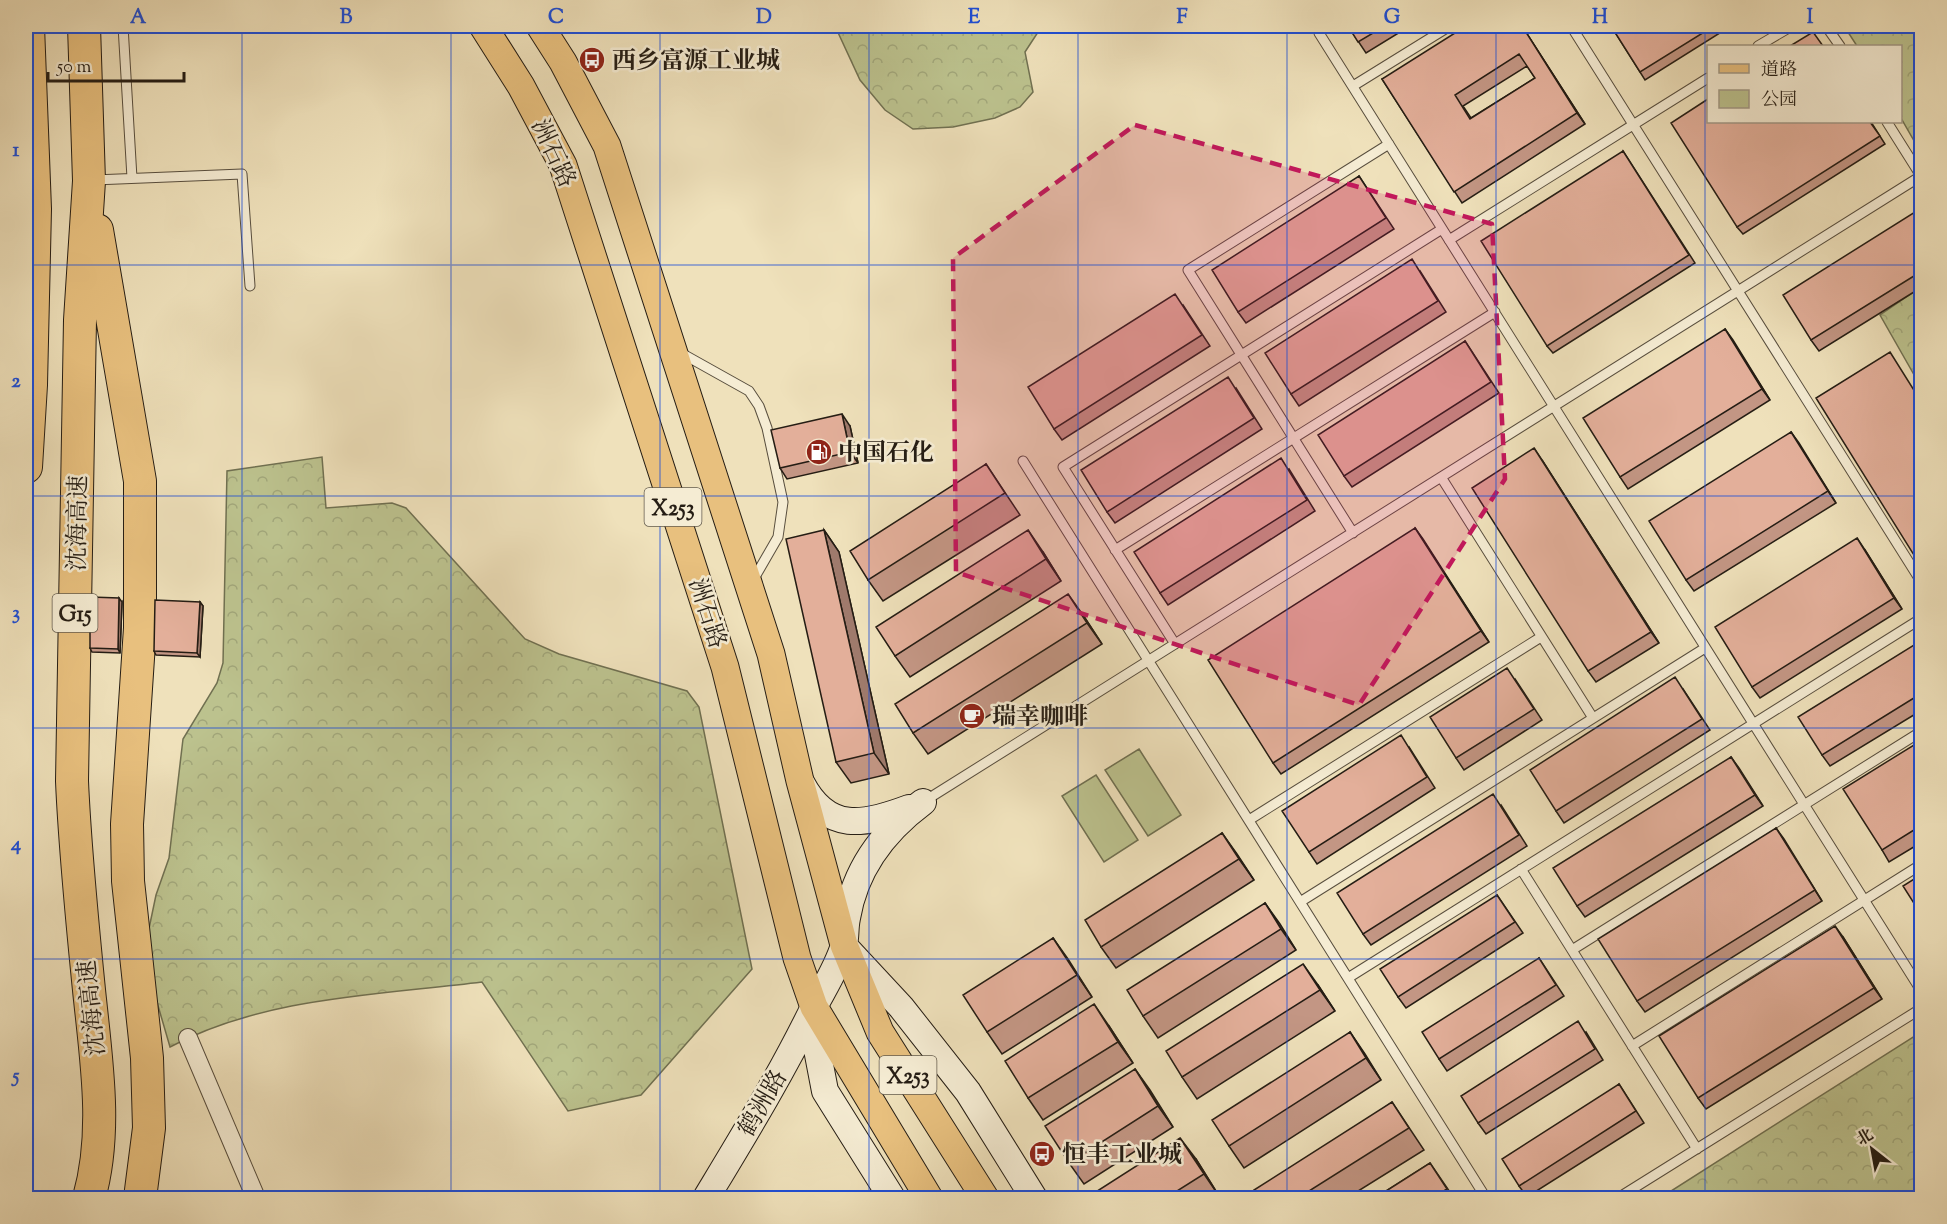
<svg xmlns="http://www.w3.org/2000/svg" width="1947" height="1224" font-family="'Sorts Mill Goudy','Noto Serif SC',serif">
<defs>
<pattern id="forest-crowns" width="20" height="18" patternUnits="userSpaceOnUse" patternTransform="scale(1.5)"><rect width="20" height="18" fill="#bcc28e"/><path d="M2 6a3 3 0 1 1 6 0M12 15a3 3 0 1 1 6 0" fill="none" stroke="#a1a67a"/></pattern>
</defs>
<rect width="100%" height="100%" fill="#efe1bb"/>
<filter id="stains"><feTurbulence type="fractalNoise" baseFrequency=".00333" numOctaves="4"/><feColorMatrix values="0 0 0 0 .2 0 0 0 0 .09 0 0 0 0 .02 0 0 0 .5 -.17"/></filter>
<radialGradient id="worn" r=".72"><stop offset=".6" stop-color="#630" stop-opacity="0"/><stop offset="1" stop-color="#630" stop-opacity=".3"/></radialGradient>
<path fill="#bcc28e" stroke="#707051" stroke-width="1.5" d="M1139,749L1181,815L1148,836L1105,770Z
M1096,775L1138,840L1104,862L1062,796Z"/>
<path fill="url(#forest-crowns)" stroke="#707051" stroke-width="1.5" d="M835,26H1042L1025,52L1033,92L1020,107L995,118L953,127L913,129L885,110L860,80Z
M1844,26H1921V153L1901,118L1900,46H1857Z
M1921,287V387L1880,315Z
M322,457L326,508L392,503L406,508L525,639L559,654L687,691L699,707L752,969L641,1095L568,1111L482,982C378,995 264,997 170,1047L152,985L147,938L156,895L169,858L183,739L217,683L223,663L227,471Z
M1921,1032V1198H1660Z"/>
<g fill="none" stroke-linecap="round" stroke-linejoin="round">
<g stroke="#584e3e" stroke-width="11">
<path id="lane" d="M123,26L132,178
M1571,26L1922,583
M1826,26L1840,46
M1319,33L1922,992
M1758,46L1792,26
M1353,86L1450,26
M94,180L242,174L250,286
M1449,240L1708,78
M681,353L749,391L759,406L767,428L783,502L778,537L752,582
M1023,461L1486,1198
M1441,477L1593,718
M1353,533L1188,270L1389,144
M1115,550L1495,312
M1175,644L1063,467L1442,229
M923,802L1921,176L1887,122
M1249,820L1541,637
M1521,869L1697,1149
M1300,902L1705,648
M1572,950L1922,731
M1348,978L1922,618
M1632,1046L1922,864
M1618,1198L1922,1008"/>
</g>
<g stroke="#584e3e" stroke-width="20">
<path id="street" d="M188,1038L256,1198"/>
</g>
<g stroke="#251d14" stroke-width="28">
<path id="secondary" d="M802,784C828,833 864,825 909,808
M848,950L901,1007L968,1092L1034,1198
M814,1007L816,1044L825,1091L892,1198
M706,1198C744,1135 782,1073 814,1007C824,988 838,966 844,945C846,936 845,926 847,918C855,869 884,831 923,802"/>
</g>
<g stroke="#251d14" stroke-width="29">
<path id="primary" d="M483,26L521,86L563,165L725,667L797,958L814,1007L929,1198
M540,26L563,62L607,146L771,654L800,781L844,945L880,1032L985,1198"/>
</g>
<g stroke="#251d14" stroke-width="34">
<path id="highway" d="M84,26L89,181L80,320L72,781C75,851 82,920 89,990C96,1059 108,1131 89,1198
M97,230L140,481V628L127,824L128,881L147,1058L149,1128L140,1198
M26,467L31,385L35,209L28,26"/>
</g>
<use href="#lane" stroke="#f5ecd3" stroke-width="9"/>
<use href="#street" stroke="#f5ecd3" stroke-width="18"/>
<use href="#secondary" stroke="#f5ecd3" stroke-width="26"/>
<use href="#primary" stroke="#e8c07e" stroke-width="27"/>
<use href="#highway" stroke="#e8c07e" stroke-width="32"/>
</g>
<path fill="#c39684" stroke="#251d14" stroke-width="1.5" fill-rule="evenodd" d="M1348,26H1410L1366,53Z
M1522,26L1585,124L1462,203L1382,79ZM1527,66L1535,78L1471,118L1463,106Z
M1611,26H1731L1645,80Z
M1871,122L1885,144L1743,234L1737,227Z
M1623,151L1695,263L1553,353L1547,346Z
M1359,176L1394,229L1246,323L1238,312Z
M1922,222V287L1819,351L1811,340Z
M1420,271L1446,312L1299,406L1291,394Z
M1183,305L1210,346L1062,440L1054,429Z
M1725,329L1770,400L1628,489L1620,477Z
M1465,341L1499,393L1352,487L1344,476Z
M1236,388L1262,429L1115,523L1107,512Z
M850,426L858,463L787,479L780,468Z
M1791,432L1836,503L1694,591L1686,580Z
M1542,460L1659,643L1596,682L1588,671Z
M986,464L1020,515L883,601L868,580Z
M1289,469L1315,511L1168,605L1160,593Z
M1415,528L1489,642L1281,774L1273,763Z
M824,530L839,552L889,774L851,783L836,762Z
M1865,550L1902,609L1760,698L1752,687Z
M1043,552L1061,581L910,677L895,656Z
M122,602L120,653L92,652L90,648Z
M200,602L203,606L200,657L156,655L154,651Z
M1083,615L1102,644L928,754L913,733Z
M1922,640V710L1830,766L1822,755Z
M1515,679L1542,720L1464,770L1456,758Z
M1683,689L1710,730L1564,823L1556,811Z
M1922,740V842L1889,862L1882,850Z
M1409,747L1435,788L1317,864L1309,852Z
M1731,757L1763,806L1585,917L1577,906Z
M1501,805L1527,846L1371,945L1363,934Z
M1776,828L1822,901L1645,1012L1637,1001Z
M1222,833L1254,880L1116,968L1101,947Z
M1497,895L1523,933L1406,1008L1398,997Z
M1265,903L1296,950L1158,1038L1143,1016Z
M1843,937L1882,999L1706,1109L1698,1098Z
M1053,938L1092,997L1002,1054L987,1032Z
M1539,958L1564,996L1447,1071L1439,1059Z
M1318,985L1335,1011L1197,1099L1182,1077Z
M1109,1026L1133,1063L1043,1120L1028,1098Z
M1350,1032L1381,1080L1244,1168L1229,1146Z
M1586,1032L1603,1060L1486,1134L1478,1123Z
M1135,1069L1173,1127L1084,1184L1069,1163Z
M1619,1084L1644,1123L1527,1197L1519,1186Z
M1392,1102L1424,1150L1347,1198H1260Z
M1196,1159L1219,1196L1215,1198H1093Z
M1430,1163L1454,1198H1375Z"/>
<path fill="#9f7a6c" stroke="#251d14" stroke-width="1.5" d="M1522,26L1585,124L1577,113Z
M1725,329L1733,340L1770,400L1762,389Z
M842,414L850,426L858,463L850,452Z
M1791,432L1799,443L1836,503L1828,491Z
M1534,448L1542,460L1659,643L1651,632Z
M1415,528L1423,539L1489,642L1481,631Z
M824,530L839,552L889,774L874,753Z
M1028,530L1043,552L1061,581L1046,559Z
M1857,538L1865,550L1902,609L1894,598Z
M1068,594L1083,615L1102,644L1087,623Z
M119,598L122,602L120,653L118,649Z
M200,602L203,606L200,657L197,653Z
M1731,757L1739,768L1763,806L1755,795Z
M1776,828L1784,839L1822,901L1815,890Z
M1222,833L1237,854L1254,880L1239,859Z
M1265,903L1280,924L1296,950L1281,929Z
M1835,926L1843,937L1882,999L1874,988Z
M1053,938L1068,959L1092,997L1077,975Z
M1303,964L1318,985L1335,1011L1320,990Z
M1094,1004L1109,1026L1133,1063L1118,1042Z
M1350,1032L1365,1054L1381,1080L1366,1058Z
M1135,1069L1150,1090L1173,1127L1158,1106Z
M1180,1138L1196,1159L1219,1196L1204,1174Z"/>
<path fill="#e3af9a" stroke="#251d14" stroke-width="1.5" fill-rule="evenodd" d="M1348,26H1385L1358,42Z
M1466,26H1522L1577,113L1454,192L1382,79ZM1519,54L1535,78L1470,119L1455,95Z
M1611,26H1714L1640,72Z
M1813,32L1823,46H1790Z
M1708,99V122H1870L1880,136L1737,227L1671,123Z
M1623,151L1689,255L1547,346L1481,241Z
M1359,176L1386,218L1238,312L1212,270Z
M1915,212L1922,223V271L1811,340L1783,295Z
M1412,259L1438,301L1291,394L1265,353Z
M1175,294L1202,335L1054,429L1028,387Z
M1725,329L1762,389L1620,477L1583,418Z
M1465,341L1491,382L1344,476L1318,435Z
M1890,352L1922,403V568L1816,398Z
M1228,377L1254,418L1107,512L1081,470Z
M842,414L850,452L780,468L771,430Z
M1791,432L1828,491L1686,580L1649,521Z
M1534,448L1651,632L1588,671L1472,488Z
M1281,458L1307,500L1160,593L1134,552Z
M986,464L1005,493L868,580L850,551Z
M1415,528L1481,631L1273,763L1208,660Z
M824,530L874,753L836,762L786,539Z
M1028,530L1046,559L895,656L876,627Z
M1857,538L1894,598L1752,687L1715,627Z
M1068,594L1087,623L913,733L895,704Z
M90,597L119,598L118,649L90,648Z
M155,600L200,602L197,653L154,651Z
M1922,640V693L1822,755L1798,717Z
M1507,668L1534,709L1456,758L1430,717Z
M1675,677L1702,719L1556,811L1530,770Z
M1401,735L1427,777L1309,852L1282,811Z
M1922,740V825L1882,850L1843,789Z
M1731,757L1755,795L1577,906L1553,868Z
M1493,794L1519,835L1363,934L1337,893Z
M1776,828L1815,890L1637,1001L1598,939Z
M1222,833L1239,859L1101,947L1085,920Z
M1922,874V916L1903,886Z
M1497,895L1515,922L1398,997L1380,969Z
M1265,903L1281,929L1143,1016L1127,990Z
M1835,926L1874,988L1698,1098L1659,1036Z
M1053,938L1077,975L987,1032L963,995Z
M1539,958L1556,985L1439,1059L1422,1032Z
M1303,964L1320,990L1182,1077L1166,1051Z
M1094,1004L1118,1042L1028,1098L1005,1061Z
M1578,1021L1595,1049L1478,1123L1461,1096Z
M1350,1032L1366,1058L1229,1146L1212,1120Z
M1135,1069L1158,1106L1069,1163L1045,1126Z
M1619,1084L1636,1111L1519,1186L1502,1159Z
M1392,1102L1409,1128L1298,1198H1260L1254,1190Z
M1180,1138L1204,1174L1166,1198H1093L1091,1195Z
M1430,1163L1447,1189L1432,1198H1375Z"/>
<path fill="#c2185b" fill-opacity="0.2" stroke="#c2185b" stroke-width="4.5" stroke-dasharray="12 8" stroke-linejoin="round" d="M1135,125L1492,224L1505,479L1359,705L956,572L953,258Z"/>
<path fill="none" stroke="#1d4ed8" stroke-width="1.5" stroke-opacity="0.55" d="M242,26V1198M451,26V1198M660,26V1198M869,26V1198M1078,26V1198M1287,26V1198M1496,26V1198M1705,26V1198M26,265H1922M26,496H1922M26,728H1922M26,959H1922"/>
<defs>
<g id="bus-disc" transform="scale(1.35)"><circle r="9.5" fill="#8f2418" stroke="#f5ecd3"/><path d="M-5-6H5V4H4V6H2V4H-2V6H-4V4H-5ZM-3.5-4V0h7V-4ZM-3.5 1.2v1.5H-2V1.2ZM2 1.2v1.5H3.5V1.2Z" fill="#fff"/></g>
<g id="fuel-disc" transform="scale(1.35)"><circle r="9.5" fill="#8f2418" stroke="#f5ecd3"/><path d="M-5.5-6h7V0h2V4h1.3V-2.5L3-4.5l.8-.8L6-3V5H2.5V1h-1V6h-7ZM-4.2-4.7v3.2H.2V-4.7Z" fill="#fff"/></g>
<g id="cafe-disc" transform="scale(1.35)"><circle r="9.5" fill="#8f2418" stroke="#f5ecd3"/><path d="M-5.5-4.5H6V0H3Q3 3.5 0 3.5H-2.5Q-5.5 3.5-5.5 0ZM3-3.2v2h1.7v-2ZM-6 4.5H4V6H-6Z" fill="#fff"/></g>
</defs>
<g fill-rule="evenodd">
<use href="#bus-disc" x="592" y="60"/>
<use href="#fuel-disc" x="819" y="452"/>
<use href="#cafe-disc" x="972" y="716"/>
<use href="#bus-disc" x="1042" y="1154"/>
</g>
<g text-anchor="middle" stroke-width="5" stroke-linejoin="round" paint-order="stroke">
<g fill="#f5ecd3" stroke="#635b4d" stroke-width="1.5">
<rect x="644.5" y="488" width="57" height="38" rx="4.5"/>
<rect x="52.5" y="594" width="45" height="38" rx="4.5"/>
<rect x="879.5" y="1056" width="57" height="38" rx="4.5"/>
</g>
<g font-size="22" font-weight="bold" fill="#251d14">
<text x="673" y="515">X253</text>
<text x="75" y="621">G15</text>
<text x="908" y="1083">X253</text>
</g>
<g font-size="24" font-weight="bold" fill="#251d14" stroke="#f5ecd3" text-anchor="start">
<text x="612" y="68">西乡富源工业城</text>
<text x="838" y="460">中国石化</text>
<text x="992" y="724">瑞幸咖啡</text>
<text x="1062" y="1162">恒丰工业城</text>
</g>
<g font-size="24" fill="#251d14" stroke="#f5ecd3">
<text transform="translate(554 153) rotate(65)" y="8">洲石路</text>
<text transform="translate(77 523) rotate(-89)" y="8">沈海高速</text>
<text transform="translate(708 613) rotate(72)" y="8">洲石路</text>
<text transform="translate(91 1008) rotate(-96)" y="8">沈海高速</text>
<text transform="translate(762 1103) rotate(-60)" y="8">鹤洲路</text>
</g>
</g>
<rect width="1947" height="1224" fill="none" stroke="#efe1bb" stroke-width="66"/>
<rect x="1707" y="45" width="195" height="78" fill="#f5ecd3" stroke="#a29987" stroke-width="1.5"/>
<rect x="1719" y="64" width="30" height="9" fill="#e8c07e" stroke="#a29987" stroke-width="1.5"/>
<text x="1761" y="75" font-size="18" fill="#251d14">道路</text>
<rect x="1719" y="90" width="30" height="18" fill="#bcc28e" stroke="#a29987" stroke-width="1.5"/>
<text x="1761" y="105" font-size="18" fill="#251d14">公园</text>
<g transform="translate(1872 1149) rotate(329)" stroke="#f5ecd3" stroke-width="4.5" paint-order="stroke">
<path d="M0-4.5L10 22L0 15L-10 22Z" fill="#251d14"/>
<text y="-9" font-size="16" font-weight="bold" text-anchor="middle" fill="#251d14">北</text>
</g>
<path d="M48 72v9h136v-9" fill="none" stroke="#251d14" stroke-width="3"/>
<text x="57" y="72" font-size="18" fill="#251d14" stroke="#f5ecd3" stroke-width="4.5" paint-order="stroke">50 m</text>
<rect x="33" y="33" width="1881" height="1158" fill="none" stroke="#1d4ed8" stroke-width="2"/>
<g font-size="20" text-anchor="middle" font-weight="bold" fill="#1d4ed8">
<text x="138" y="23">A</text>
<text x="346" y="23">B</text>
<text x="556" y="23">C</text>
<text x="764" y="23">D</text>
<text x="974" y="23">E</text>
<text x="1182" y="23">F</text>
<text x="1392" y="23">G</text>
<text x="1600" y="23">H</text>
<text x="1810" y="23">I</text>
<text x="16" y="156">1</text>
<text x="16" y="387">2</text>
<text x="16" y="619">3</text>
<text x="16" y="850">4</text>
<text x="16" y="1082">5</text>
</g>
<rect width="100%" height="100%" filter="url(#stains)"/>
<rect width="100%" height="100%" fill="url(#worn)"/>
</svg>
